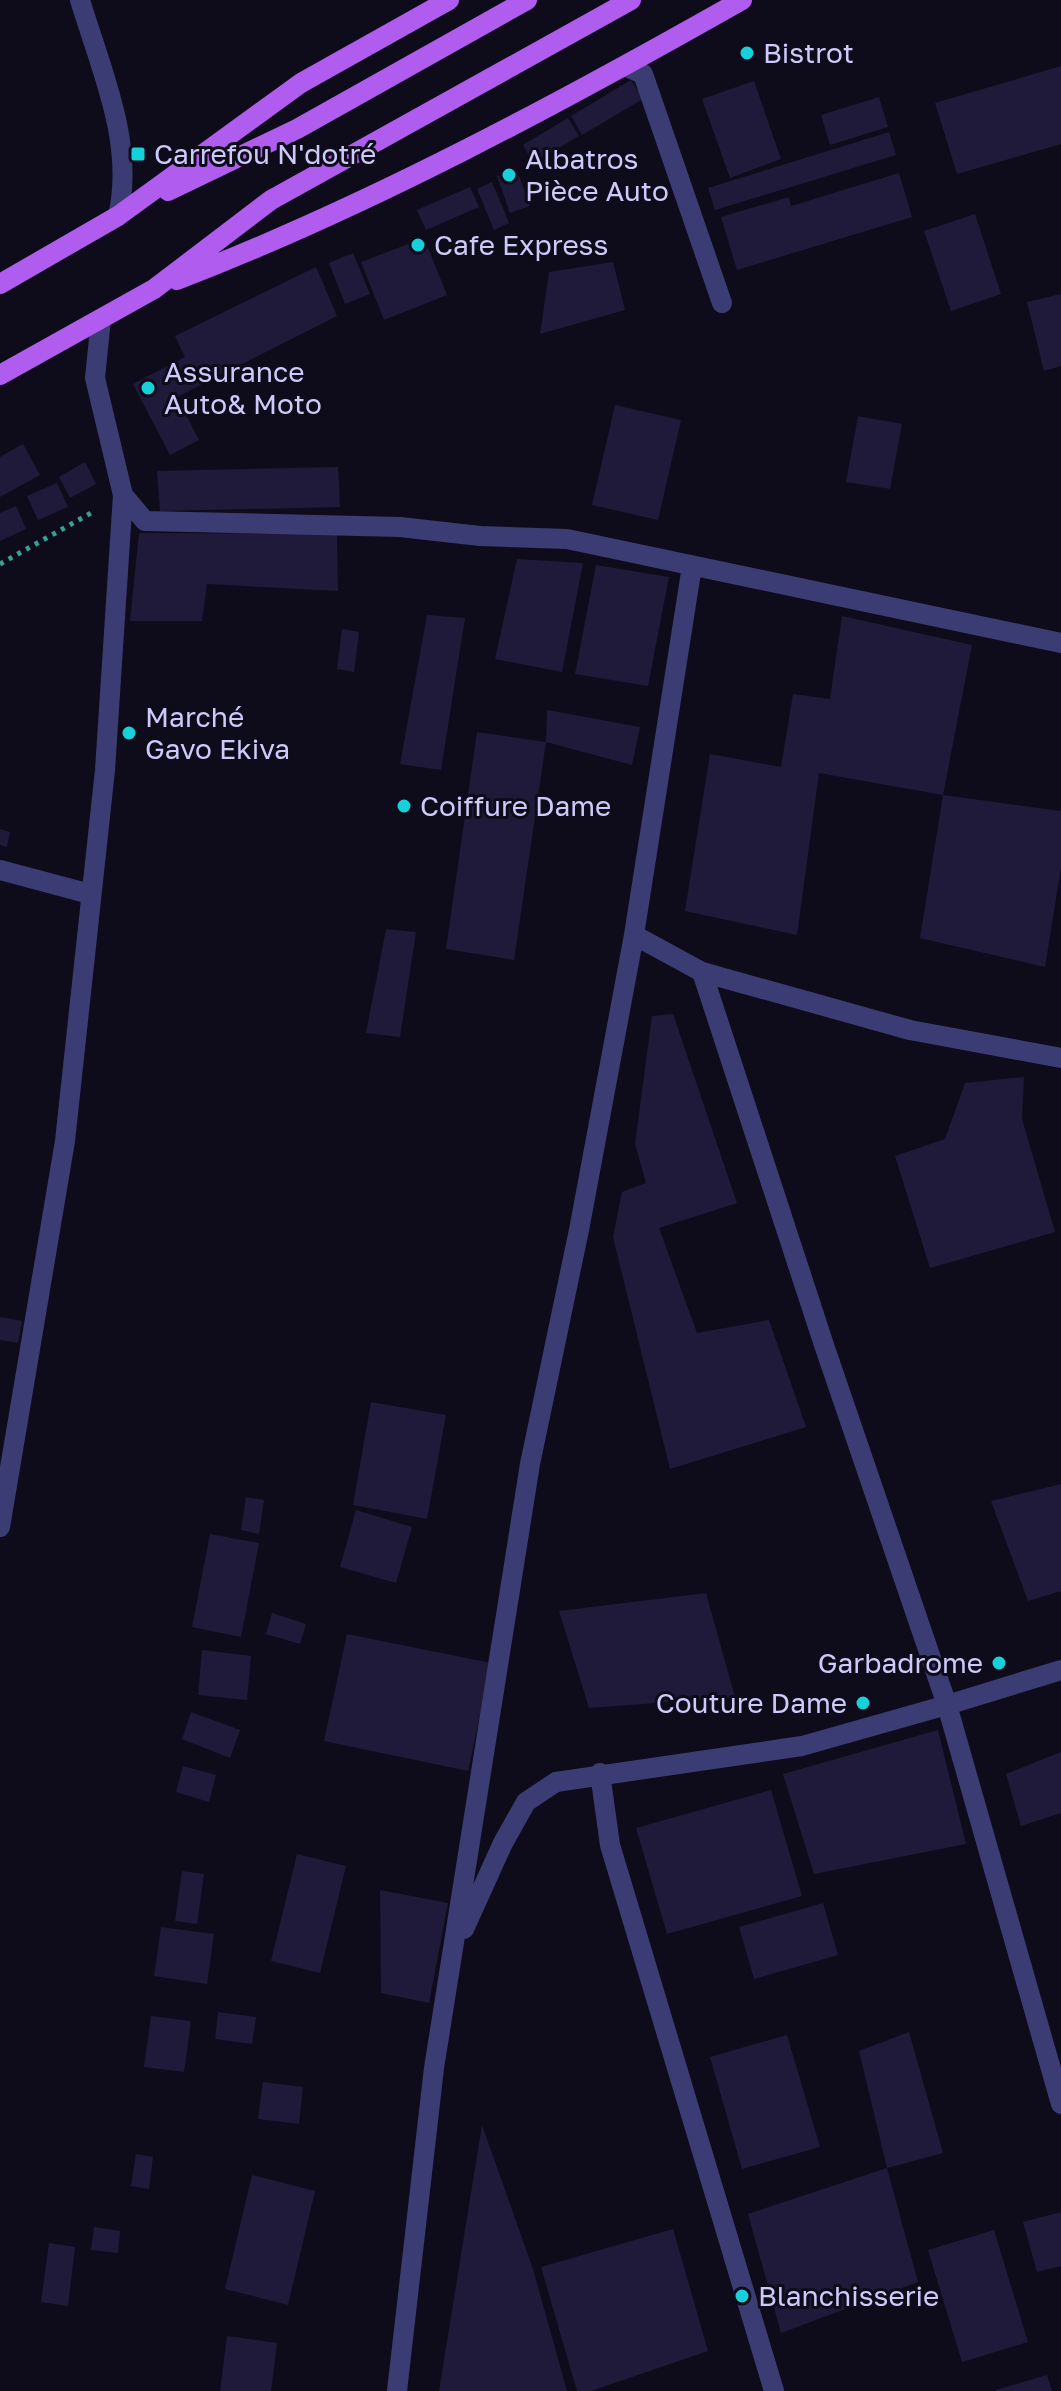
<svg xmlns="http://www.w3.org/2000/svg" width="1061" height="2391" font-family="'Golos Text',sans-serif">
<rect width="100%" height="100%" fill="#0e0c1a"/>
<path fill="#1f1a39" d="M1061,66V144L957,174L935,103Z
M631,80L643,99L582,135L571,116Z
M754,81L781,159L730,178L702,99Z
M879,97L888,127L830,145L821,115Z
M568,118L579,136L533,163L523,145Z
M889,132L896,155L715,210L708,188Z
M517,170L530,206L510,213L497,176Z
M899,173L912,217L737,270L721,217L789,197L791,206Z
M492,182L509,223L494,230L477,189Z
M470,187L479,207L426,230L417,210Z
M975,214L1001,294L951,311L924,231Z
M424,238L447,295L384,320L361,262Z
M353,253L370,294L345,304L329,263Z
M613,262L625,310L540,334L549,272Z
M316,267L337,316L177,397L199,440L170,455L133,384L185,357L175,336Z
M1061,294V366L1044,371L1027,302Z
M615,405L681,420L658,520L592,505Z
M858,416L902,424L890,489L846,482Z
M23,444L40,475L0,497V457Z
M85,462L96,484L70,498L59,477Z
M338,467L340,507L160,511L157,471Z
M57,483L68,507L38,520L27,496Z
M16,506L26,529L0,541V513Z
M139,533L337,534L338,591L207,584L202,621H130Z
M517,559L583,563L562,672L495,659Z
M596,565L669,577L648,686L575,674Z
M427,615L465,618L441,770L400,764Z
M842,616L972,645L943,795L819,773L797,935L685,911L710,754L781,767L793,694L830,699Z
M342,629L359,632L354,672L337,669Z
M547,710L640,727L632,765L546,742Z
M477,732L546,742L514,960L446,949Z
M943,795L1061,811V868L1045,967L920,938Z
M0,829L10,832L7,847L0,845Z
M386,929L416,932L400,1037L366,1033Z
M673,1014L737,1203L659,1228L697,1333L769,1320L806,1427L670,1469L613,1237L622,1192L646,1183L635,1144L652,1016Z
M1024,1077L1022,1119L1055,1232L930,1268L895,1156L945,1139L965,1083Z
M0,1317L22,1321L18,1343L0,1340Z
M371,1402L446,1415L427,1519L353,1505Z
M1061,1484V1591L1028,1601L991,1501Z
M246,1497L264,1500L259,1534L241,1530Z
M356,1510L412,1527L396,1583L340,1567Z
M210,1534L259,1543L241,1637L192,1627Z
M706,1593L735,1697L589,1708L559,1611Z
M272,1613L306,1624L300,1644L266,1634Z
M347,1634L491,1663L468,1771L324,1741Z
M202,1650L251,1656L247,1700L198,1695Z
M191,1712L240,1730L230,1758L182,1739Z
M938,1730L966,1844L814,1874L783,1774Z
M1061,1752V1813L1021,1826L1006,1774Z
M183,1766L216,1775L209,1802L176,1792Z
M771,1790L802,1896L667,1934L636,1828Z
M297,1854L346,1866L320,1973L271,1961Z
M182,1871L204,1874L197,1924L175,1921Z
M380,1890L448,1903L429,2003L381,1993Z
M823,1903L838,1955L754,1979L739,1927Z
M161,1927L214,1934L207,1984L154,1976Z
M218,2012L256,2017L252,2044L215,2039Z
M151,2016L191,2021L184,2072L144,2067Z
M909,2032L943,2153L887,2168L859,2051Z
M787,2035L820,2147L742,2169L710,2057Z
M263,2082L303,2087L299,2124L258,2119Z
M482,2125L533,2269L567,2391H439Z
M136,2154L153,2157L149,2189L131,2186Z
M887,2168L918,2282L781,2333L748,2214Z
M252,2175L315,2191L288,2305L225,2289Z
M1061,2212V2266L1037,2272L1023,2222Z
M94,2227L120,2231L118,2253L91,2250Z
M673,2229L708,2351L591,2391H577L541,2267Z
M994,2230L1028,2342L962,2362L928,2250Z
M49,2243L75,2247L68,2306L41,2302Z
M227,2336L277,2343L271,2391H220Z
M1047,2375L1052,2391H996V2390Z"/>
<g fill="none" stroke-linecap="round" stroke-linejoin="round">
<path stroke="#37a195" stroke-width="5" stroke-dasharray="4 6" stroke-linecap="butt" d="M0,564L91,513"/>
<path stroke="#3c3c74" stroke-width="20" d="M80,0C101,70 135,143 118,216
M625,66L643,74L722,303
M123,495L145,521L400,527L480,536L567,539L1061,643
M0,870L90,894
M634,935L702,972L910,1030L1061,1058
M702,972L824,1345L947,1705L1061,1670
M0,1527L65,1141L105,770L123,495L95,378L101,319
M600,1773L610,1845L774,2391
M464,1929L503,1843L526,1802L556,1782L802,1746L947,1705L1061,2104
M397,2391L434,2068L530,1464L579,1230L634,935L692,566"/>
<path stroke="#b05cef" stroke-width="20" d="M168,191L297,129L527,0
M177,280C369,206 562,102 742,0
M0,284L118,216L301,83L449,0
M0,375L154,289L271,200L631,0"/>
</g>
<g fill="#16d1da" stroke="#0e0c1a" stroke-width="3">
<circle cx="747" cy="53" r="8"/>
<rect x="130" y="146" width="16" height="16" rx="4"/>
<circle cx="509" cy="175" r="8"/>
<circle cx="418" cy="245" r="8"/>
<circle cx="148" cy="388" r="8"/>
<circle cx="129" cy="733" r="8"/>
<circle cx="404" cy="806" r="8"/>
<circle cx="999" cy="1663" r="8"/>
<circle cx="863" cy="1703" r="8"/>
<circle cx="742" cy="2296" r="8"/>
</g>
<g text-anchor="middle" stroke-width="6" stroke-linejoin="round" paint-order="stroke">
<g font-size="28" fill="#cdcafa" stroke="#0e0c1a" text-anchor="start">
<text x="763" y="63">Bistrot</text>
<text x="154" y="164">Carrefou N'dotré</text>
<text x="525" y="169">Albatros<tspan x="525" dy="32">Pièce Auto</tspan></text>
<text x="434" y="255">Cafe Express</text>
<text x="164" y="382">Assurance<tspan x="164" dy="32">Auto&amp; Moto</tspan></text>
<text x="145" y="727">Marché<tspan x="145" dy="32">Gavo Ekiva</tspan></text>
<text x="420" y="816">Coiffure Dame</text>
<text x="983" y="1673" text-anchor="end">Garbadrome</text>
<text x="847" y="1713" text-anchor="end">Couture Dame</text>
<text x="758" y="2306">Blanchisserie</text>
</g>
</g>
</svg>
